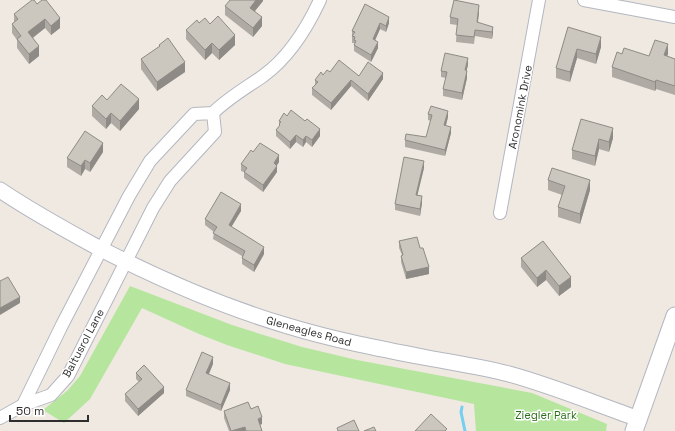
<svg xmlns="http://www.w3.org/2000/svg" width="675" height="431" font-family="'Space Grotesk',sans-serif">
<rect width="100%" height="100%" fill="#efe9e1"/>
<path fill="#b6e59e" d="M130,286L232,325L302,347L357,360L532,393L607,424L606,431H476L474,404L285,364L227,345L199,334L142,308L90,399L64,423L43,410L67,391L80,376Z"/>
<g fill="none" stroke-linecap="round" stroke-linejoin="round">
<path stroke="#75cff0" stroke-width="3" d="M462,407L461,412L465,431"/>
<g stroke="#b4b7c1" stroke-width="14">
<path id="minor" d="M584,0L675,17
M213,113C228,98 246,88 263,76C288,58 307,28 320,0
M500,213L539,0
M23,405L62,325L129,196L150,161L194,114L213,113
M0,418L23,405L51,395L68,376L153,208L170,181L215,132L213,113"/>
</g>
<g stroke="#b4b7c1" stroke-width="17">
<path id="tertiary" d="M0,190C31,211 62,228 95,246C157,278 220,306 288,326C334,340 381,349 428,358C455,363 482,367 509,374C553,386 596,404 639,419"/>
</g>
<g stroke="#b4b7c1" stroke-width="19">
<path id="secondary" d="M634,431L675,316"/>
</g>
<use href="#minor" stroke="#fff" stroke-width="12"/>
<use href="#tertiary" stroke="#fff" stroke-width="15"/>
<use href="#secondary" stroke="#fff" stroke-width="17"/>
</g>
<path fill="#afaba4" d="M263,0V1L255,11L262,26L253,37L225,15V6Z
M37,4L60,28L51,35L45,28L33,38L39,56L29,64L17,48V40L12,33V24L14,22V14Z
M365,4L389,23L386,32L380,29L375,40L378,48L371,62L354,51V43H352V31Z
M479,12L478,23L493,33L492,39L475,36L474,44L456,42L457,25L450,24V17Z
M199,23L210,24L235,45L219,60L212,53L205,60L186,39V30Z
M568,27L601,47L596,64L577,58L570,82L556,78V68Z
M159,45L185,72L157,91L141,69V59L159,47Z
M668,54L667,56L675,59V95L656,89L655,91L612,77V67L649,56Z
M468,65L466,71L467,78L462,100L443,96V89L446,78L441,77V71Z
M330,72L359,76L383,79L368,101L351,86L331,110L312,95V88L315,86V80Z
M107,100L139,109L120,131L111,123L106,129L92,116V106Z
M428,114L448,117L446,125L451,133L445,156L405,147V140L426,137L431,121L428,120Z
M287,116L320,136L312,147L306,142L303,147L296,142L290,149L276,136V130L279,127V121Z
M581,119L613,138L609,152L599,149L595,166L572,159V150Z
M103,152L90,172L85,169L81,176L67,167V158Z
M253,152L279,162L276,166L277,172L263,192L244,178V172L241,171V164Z
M424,168L417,195L422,203L420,216L395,210V204Z
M548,180L590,190L580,224L558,217V207L562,195L548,190Z
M241,211L231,226L264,254L254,272L242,264V256L213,239L214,232L205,225V219Z
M399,241L420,248L429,274L406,279L401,262V256L402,255L399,248Z
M543,241L571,287L559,296L546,280L537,287L521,267V258Z
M213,364L209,374L230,390L221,411L186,396V390Z
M136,373L164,393L138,416L125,401V394L139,382L136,379Z
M251,409L262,424L260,425L262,431H229L224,418V411Z"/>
<path fill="#8e8b86" d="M256,0H263V1L250,17V8Z
M479,5V12L477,29V22Z
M262,17V26L253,37V28Z
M389,17V23L386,32V26Z
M60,18V28L51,35V26Z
M45,19V28L28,41V32Z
M380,23V29L373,45V39Z
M493,27V33L492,39V32Z
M235,35V45L219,60V50Z
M601,37V47L596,64V54Z
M378,42V48L371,62V55Z
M212,43V53L205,60V50Z
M668,44V54L664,65V55Z
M39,46V56L29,64V54Z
M577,49V58L570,82V72Z
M468,58V65L465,77V70Z
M185,62V72L157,91V82Z
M467,71V78L462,100V93Z
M383,73V79L368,101V94Z
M351,80V86L331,110V103Z
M656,80V89L655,91V82Z
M139,99V109L120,131V121Z
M448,111V117L444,132V125Z
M111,113V123L106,129V119Z
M451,127V133L445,156V150Z
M613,128V138L609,152V142Z
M320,129V136L312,147V140Z
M296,135V142L290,149V142Z
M306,136V142L303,147V140Z
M599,139V149L595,166V156Z
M103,143V152L90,172V163Z
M279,155V162L274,170V163Z
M85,160V169L81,176V166Z
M424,161V168L416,201V195Z
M277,166V172L263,192V185Z
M590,180V190L580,224V214Z
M422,196V203L420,216V209Z
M241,204V211L229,231V225Z
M264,247V254L254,272V265Z
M429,267V274L406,279V272Z
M546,270V280L537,287V278Z
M571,277V287L559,296V286Z
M20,297V303L0,315V308Z
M213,357V364L206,380V373Z
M230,383V390L221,411V405Z
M164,387V393L138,416V409Z
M262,417V424L258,425V419Z
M245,427V431H233Z"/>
<path fill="#cbc7bf" stroke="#8e8b86" d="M32,0H34L37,4L42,0H46L60,18L51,26L45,19L28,32L39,46L29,54L17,39L21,36L12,24L18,19L14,14Z
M230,0H256L250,8L262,17L253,28L225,6Z
M454,0L479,5L477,22L493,27L492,32L475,30L474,37L456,35L458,19L450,17Z
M365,4L389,17L386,26L380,23L373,39L378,42L371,55L354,45L356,41L354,40L355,37L352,36L355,32L352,31Z
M218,16L235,35L219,50L212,43L205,50L186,30L197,20L199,23L205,18L210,24Z
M568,27L601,37L596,54L577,49L570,72L556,68Z
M168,38L185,62L157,82L141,59L160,46L159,45Z
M655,40L668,44L664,55L675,59V86L656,80L655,82L612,67L617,52L622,54L624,48L649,56Z
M445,53L468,58L465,70L467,71L462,93L443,89L447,72L441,71Z
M339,60L359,76L368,62L383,73L368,94L351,80L331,103L312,88L318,82L315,80L321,72L323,75L327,70L330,72Z
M121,84L139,99L120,121L111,113L106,119L92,106L102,95L107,100Z
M431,106L448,111L444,125L451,127L445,150L405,140L406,134L426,137L432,115L428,114Z
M291,110L305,121L307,119L320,129L312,140L306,136L303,140L296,135L290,142L276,130L280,125L279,124L281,122L279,121L284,113L287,116Z
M581,119L613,128L609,142L599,139L595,156L572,150Z
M85,131L103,143L90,163L85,160L81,166L67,158Z
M260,143L279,155L274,163L277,166L263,185L244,172L247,168L241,164L251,150L253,152Z
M404,157L424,161L416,195L422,196L420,209L395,204Z
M552,168L590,180L580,214L558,207L565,186L548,180Z
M221,192L241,204L229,225L264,247L254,265L242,258L245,251L213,233L217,227L205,219Z
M417,237L420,248H423L429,267L406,272L401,256L403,255L399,241Z
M543,241L571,277L559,286L546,270L537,278L521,258Z
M8,277L20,297L0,308V281Z
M202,352L213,357L206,373L230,383L221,405L186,390Z
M144,365L164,387L138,409L125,394L142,379L136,373Z
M248,402L251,409L258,406L262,417L258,419L262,431H246L245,427L231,431L224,411Z
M431,414L447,429L445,431H415Z
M354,420L359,431H338L337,428Z
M374,427L376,431H364Z"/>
<g text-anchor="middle" stroke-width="3" stroke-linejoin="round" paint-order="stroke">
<g font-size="11" fill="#2e2e2e" stroke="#fff">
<text transform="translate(520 107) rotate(-79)" y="4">Aronomink Drive</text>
<text transform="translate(309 331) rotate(15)" y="4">Gleneagles Road</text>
<text transform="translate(83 343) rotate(-62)" y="4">Baltusrol Lane</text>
</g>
<g font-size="11" fill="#2c6e1b" stroke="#fff">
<text x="546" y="419">Ziegler Park</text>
</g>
</g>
<path d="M10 415v6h78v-6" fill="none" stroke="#2e2e2e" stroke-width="2"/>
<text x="16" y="415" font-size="12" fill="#2e2e2e" stroke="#ffffff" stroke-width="3" paint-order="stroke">50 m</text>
</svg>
